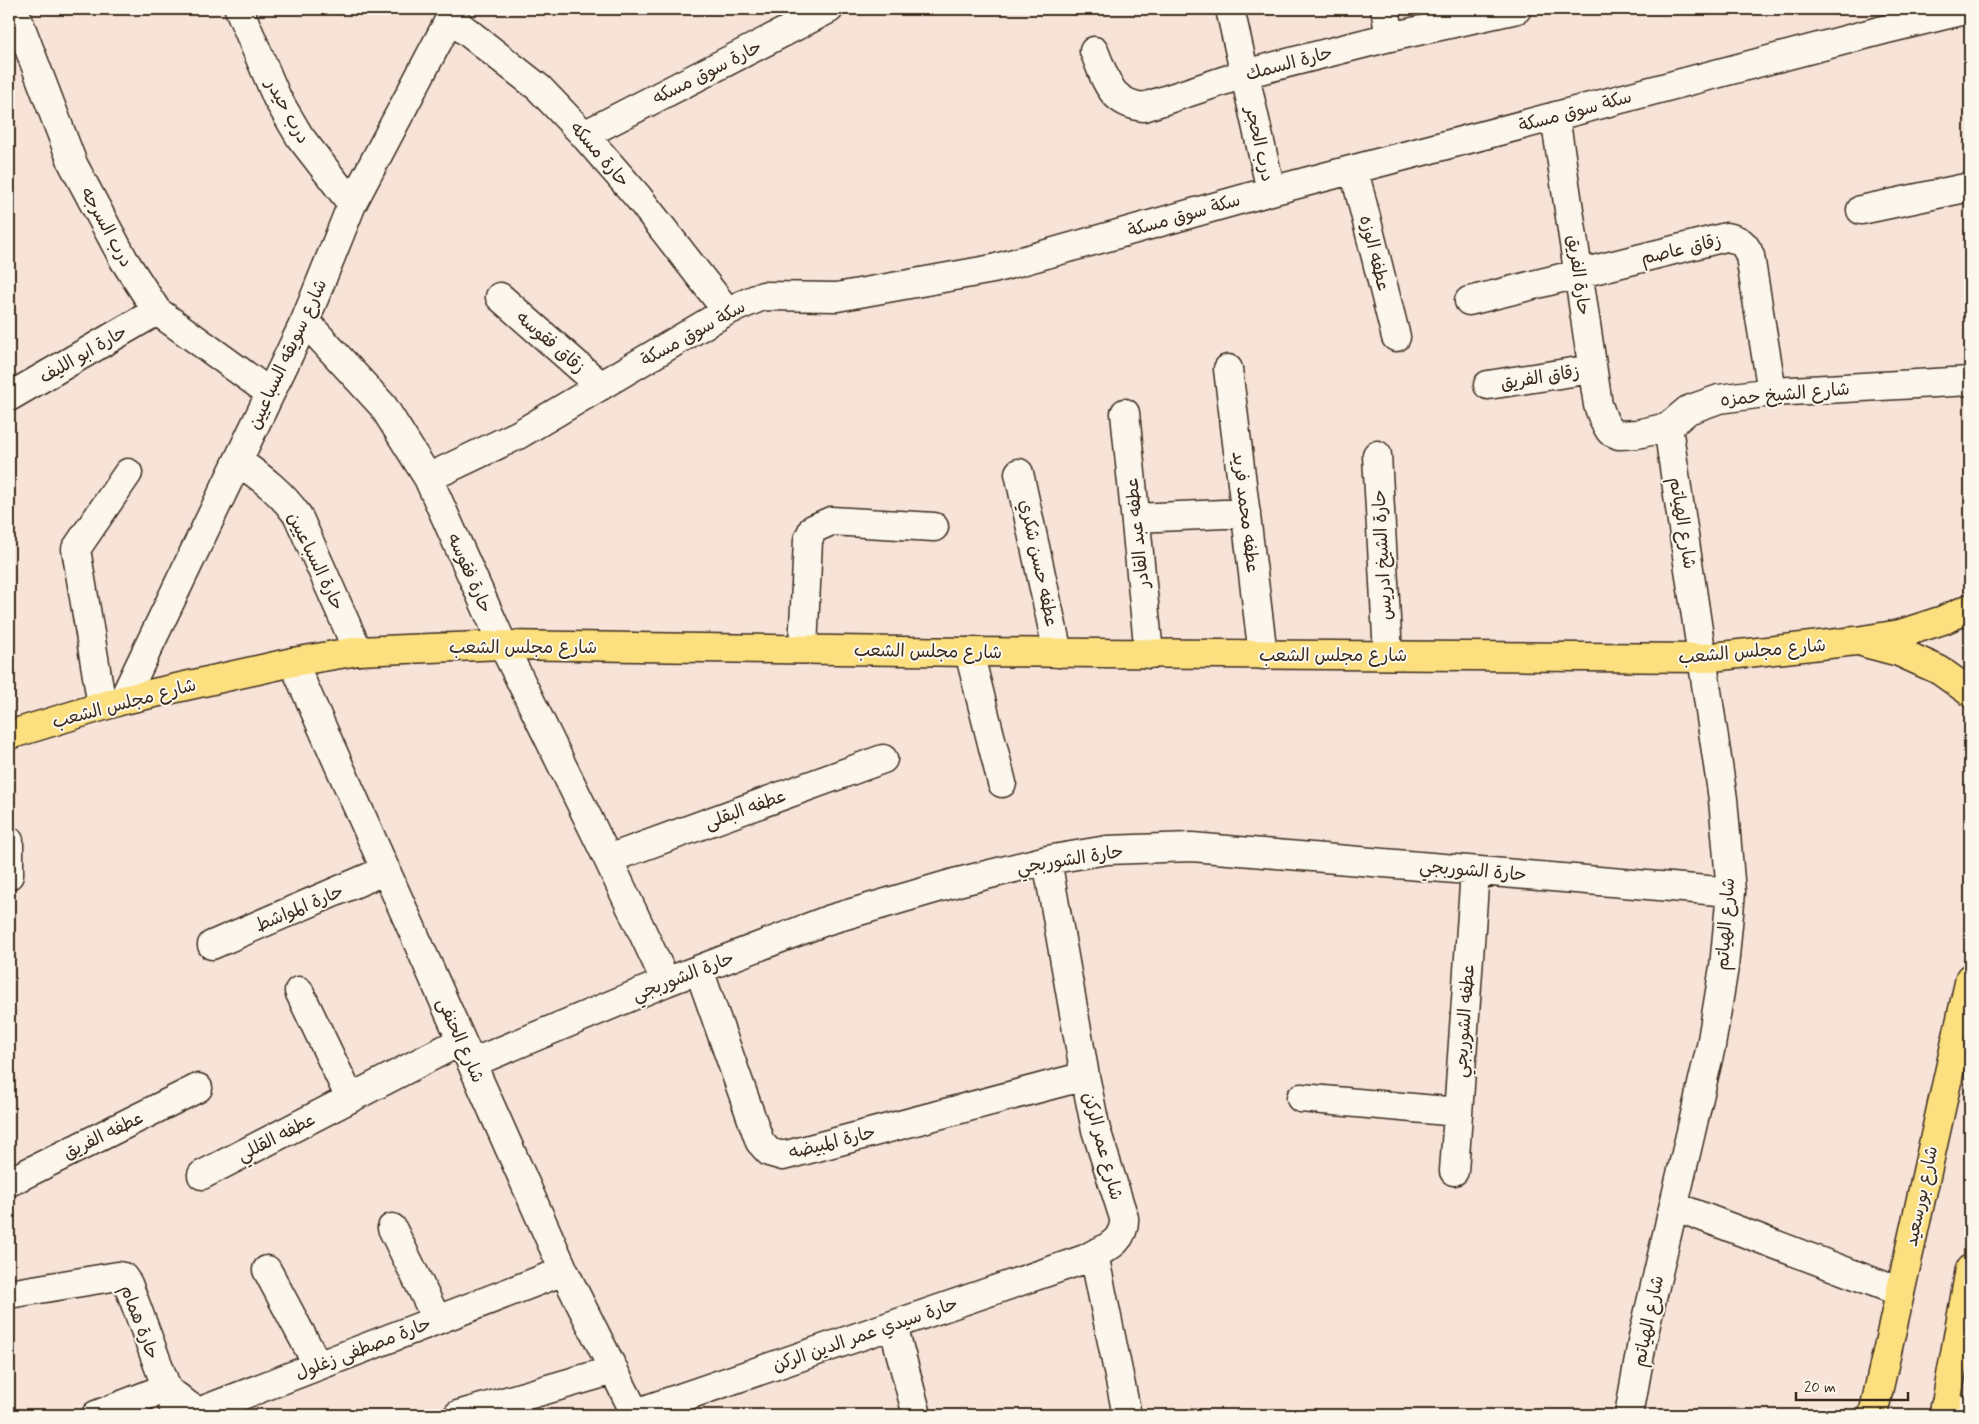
<svg xmlns="http://www.w3.org/2000/svg" width="1979" height="1424" font-family="Mynerve,'Playpen Sans Arabic',sans-serif">
<rect width="100%" height="100%" fill="#f7e3d8"/>
<filter id="ink" filterUnits="userSpaceOnUse"><feTurbulence type="fractalNoise" baseFrequency=".02" numOctaves="2"/><feDisplacementMap in="SourceGraphic" scale="10" xChannelSelector="R" yChannelSelector="G"/><feConvolveMatrix kernelMatrix="1 2 1 2 8 2 1 2 1" color-interpolation-filters="sRGB"/></filter>
<g filter="url(#ink)">
<g fill="none" stroke-linecap="round" stroke-linejoin="round">
<g stroke="#3b2a1e" stroke-width="31">
<path id="street" d="M14,9L73,164L124,260L157,311L270,393
M239,9L277,98L300,137L352,204
M1230,9L1271,191
M1385,9L1390,37
M451,19L539,88L584,135L638,197L727,311
M1094,51C1106,79 1109,103 1144,107L1244,74L1390,37L1517,9
M1555,116L1598,405L1604,421L1610,431L1619,435L1637,434L1668,427L1688,410L1719,399L1772,392L1970,381
M584,135L829,9
M1354,170L1396,337
M1861,210L1970,187
M500,297L601,386
M1469,301L1726,237C1739,239 1745,243 1750,256L1772,392
M305,321L383,406L428,478L503,645L608,859L666,982
M1228,369L1263,655
M1488,385L1592,369
M9,397L157,311
M1125,413L1149,654
M1377,455L1388,655
M238,461C262,478 281,492 298,516L358,651
M1019,473L1058,653
M428,478L518,435L727,311L763,296L837,297L993,269L1271,191L1887,29L1970,9
M1136,518L1246,513
M803,649L808,540L813,529L831,521L934,527
M969,652L1002,783
M293,662L564,1271L636,1415
M123,700L305,321L352,204L455,9
M102,706L76,549L128,473
M9,841V875
M608,859L883,759
M1047,860L1085,1076L1096,1130L1124,1218C1125,1238 1111,1247 1094,1254L1127,1415
M212,945L386,870
M699,970L760,1142L769,1152L783,1156L1085,1076
M299,991L350,1098
M472,1063L666,982L828,920L958,882L1047,860L1107,850L1192,847L1731,892
M1301,1098L1458,1112
M1454,1171L1475,871
M202,1175L461,1041
M9,1182L198,1088
M1674,1206L1900,1292
M392,1228L437,1320
M267,1270L318,1366
M9,1294L118,1276L123,1277L128,1284L173,1405
M893,1325L917,1415
M1945,1406L1970,1413
M636,1413L1085,1259L1094,1254
M96,1415L158,1391C180,1390 183,1409 201,1411L564,1271
M458,1415L614,1370
M1629,1415L1643,1337L1711,1046L1724,967L1731,892L1723,799L1668,427"/>
</g>
<g stroke="#3b2a1e" stroke-width="31">
<path id="primary" d="M1865,643L1899,652L1939,670L1970,692
M9,735L123,700L293,662L358,651L503,645L969,652L1703,658L1856,641L1900,634L1943,620L1970,608
M1873,1415L1970,978
M1944,1415L1970,1269"/>
</g>
<use href="#street" stroke="#fbf7ec" stroke-width="28"/>
<use href="#primary" stroke="#fce080" stroke-width="28"/>
</g>
</g>
<g text-anchor="middle" stroke-width="4" stroke-linejoin="round" paint-order="stroke">
<g font-size="18" fill="#3b2a1e" stroke="#fbf7ec">
<text transform="translate(1289 63) rotate(-15)" y="6">حارة السمك</text>
<text transform="translate(707 72) rotate(-27)" y="6">حارة سوق مسكه</text>
<text transform="translate(288 111) rotate(61)" y="6">درب حيدر</text>
<text transform="translate(1575 111) rotate(-15)" y="6">سكة سوق مسكة</text>
<text transform="translate(1260 144) rotate(77)" y="6">درب الحجر</text>
<text transform="translate(600 154) rotate(49)" y="6">حارة مسكه</text>
<text transform="translate(1184 215) rotate(-16)" y="6">سكة سوق مسكة</text>
<text transform="translate(107 227) rotate(61)" y="6">درب السرجه</text>
<text transform="translate(1681 249) rotate(-13)" y="6">زقاق عاصم</text>
<text transform="translate(1375 253) rotate(76)" y="6">عطفه الوزه</text>
<text transform="translate(1579 275) rotate(82)" y="6">حارة الفريق</text>
<text transform="translate(693 333) rotate(-29)" y="6">سكة سوق مسكة</text>
<text transform="translate(551 342) rotate(41)" y="6">زقاق فقوسه</text>
<text transform="translate(83 354) rotate(-30)" y="6">حارة ابو الليف</text>
<text transform="translate(287 354) rotate(-65)" y="6">شارع سويقه السباعيين</text>
<text transform="translate(1540 377) rotate(-9)" y="6">زقاق الفريق</text>
<text transform="translate(1785 394) rotate(-5)" y="6">شارع الشيخ حمزه</text>
<text transform="translate(1246 512) rotate(83)" y="6">عطفه محمد فريد</text>
<text transform="translate(1683 523) rotate(81)" y="6">شارع الهياتم</text>
<text transform="translate(1137 533) rotate(-96)" y="6">عطفه عبد القادر</text>
<text transform="translate(1382 555) rotate(-93)" y="6">حارة الشيخ ادريس</text>
<text transform="translate(316 561) rotate(64)" y="6">حارة السباعيين</text>
<text transform="translate(1039 563) rotate(78)" y="6">عطفه حسن شكري</text>
<text transform="translate(470 573) rotate(66)" y="6">حارة فقوسه</text>
<text x="523" y="653">شارع مجلس الشعب</text>
<text transform="translate(928 651) rotate(1)" y="6">شارع مجلس الشعب</text>
<text transform="translate(1752 651) rotate(-5)" y="6">شارع مجلس الشعب</text>
<text x="1333" y="661">شارع مجلس الشعب</text>
<text transform="translate(124 703) rotate(-15)" y="6">شارع مجلس الشعب</text>
<text transform="translate(745 809) rotate(-20)" y="6">عطفه البقلى</text>
<text transform="translate(1070 859) rotate(-9)" y="6">حارة الشوربجي</text>
<text transform="translate(1473 870) rotate(5)" y="6">حارة الشوربجي</text>
<text transform="translate(299 908) rotate(-23)" y="6">حارة المواشط</text>
<text transform="translate(1725 924) rotate(-86)" y="6">شارع الهياتم</text>
<text transform="translate(683 976) rotate(-21)" y="6">حارة الشوربجي</text>
<text transform="translate(1464 1021) rotate(-86)" y="6">عطفه الشوربجي</text>
<text transform="translate(461 1040) rotate(66)" y="6">شارع الحنفى</text>
<text transform="translate(103 1135) rotate(-26)" y="6">عطفه الفريق</text>
<text transform="translate(276 1137) rotate(-27)" y="6">عطفه القللي</text>
<text transform="translate(832 1142) rotate(-14)" y="6">حارة المبيضه</text>
<text transform="translate(1103 1146) rotate(75)" y="6">شارع عمر الركن</text>
<text transform="translate(1921 1196) rotate(-78)" y="6">شارع بورسعيد</text>
<text transform="translate(1648 1321) rotate(-78)" y="6">شارع الهياتم</text>
<text transform="translate(140 1322) rotate(69)" y="6">حارة همام</text>
<text transform="translate(865 1334) rotate(-19)" y="6">حارة سيدي عمر الدين الركن</text>
<text transform="translate(363 1348) rotate(-21)" y="6">حارة مصطفى زغلول</text>
</g>
</g>
<rect width="1979" height="1424" fill="none" stroke="#fbf7ec" stroke-width="30"/>
<rect x="15" y="15" width="1949" height="1394" fill="none" stroke="#3b2a1e" stroke-width="2" filter="url(#ink)"/>
<path d="M1796 1392v8h112v-8" fill="none" stroke="#3b2a1e" stroke-width="2.5"/>
<text x="1804" y="1392" font-size="15" fill="#3b2a1e" stroke="#fbf7ec" stroke-width="4" paint-order="stroke">20 m</text>
</svg>
